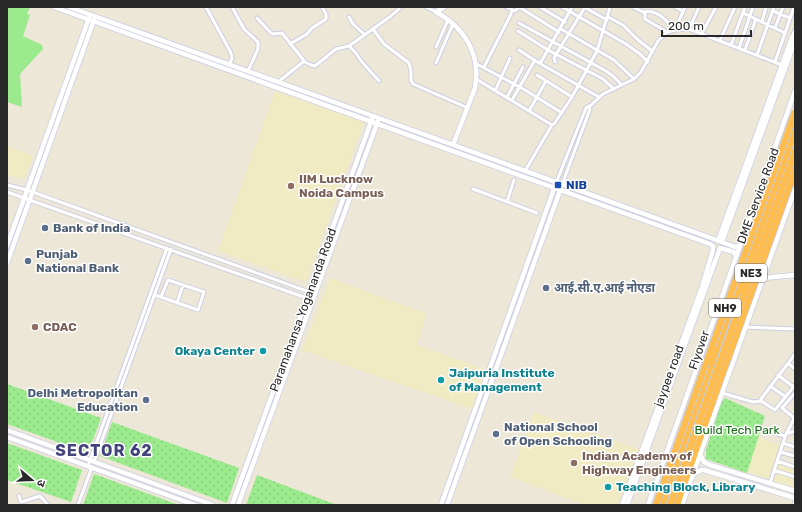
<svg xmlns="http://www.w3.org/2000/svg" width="802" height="512" font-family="Rubik,'Noto Sans Devanagari',sans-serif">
<defs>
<pattern id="park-dots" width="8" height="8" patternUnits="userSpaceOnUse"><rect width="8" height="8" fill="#9bea8d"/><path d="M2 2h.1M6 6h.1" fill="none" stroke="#86c97a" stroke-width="1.8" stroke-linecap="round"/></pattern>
</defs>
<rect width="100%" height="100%" fill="#ece7d7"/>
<path fill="#f1ebc4" d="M275,91L364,122L306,282L218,251Z
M7,146L33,156L24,179L7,175Z
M330,278L427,314L417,345L487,370L472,409L302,350Z
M534,412L639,449L618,505H585L510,477Z
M757,437L779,445L768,479L746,471Z
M777,461L795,467V491L770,483Z"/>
<path fill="#9bea8d" d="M7,7H30L27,14L30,15L23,36L42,45L43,49L20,74L22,107L7,102Z"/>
<path fill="url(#park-dots)" d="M7,384L101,418L88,453L7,424Z
M725,398L765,416L747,473L706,459V450L721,403Z
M112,422L239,468L227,503L100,456Z
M7,443L82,470L71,502L7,480Z
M94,474L179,505H83Z
M257,475L337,505H246Z"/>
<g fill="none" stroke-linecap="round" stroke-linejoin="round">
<g stroke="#cdcde3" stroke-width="5">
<path id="street" d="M206,7L231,53L232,59L229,64
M232,7L244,29L258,42V49L248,71
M426,7L436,12
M506,7L515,11L519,7
M519,7L559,32
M540,7L565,22
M562,7L626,44L640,54L648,62
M584,7L607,20
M633,7L645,13V19L667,32
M675,7L683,11
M773,11L790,18
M644,12C657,9 667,21 675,30L685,7
M743,13L785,33
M349,17L353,24L365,35
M608,17L623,25L637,39L652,51
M257,18L271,33L273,34L282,33L305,62
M762,22L766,7
M519,23L606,71L613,76L622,85
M775,28L783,7
M373,29L384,44L409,63L411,71V80L413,84L468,108
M561,29L614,60L634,79
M689,29L699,7
M518,31L548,50L603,79L613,88
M702,33L716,7
M792,37L795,30
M720,40L735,7
M290,44L307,34L312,28L326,19V14L322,7
M731,45L745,7
M349,46L355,52L362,62L379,81
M436,47L448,20
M739,48L753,7
M519,50L537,62H541L572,7
M745,50L756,19
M757,55L774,7
M555,62L554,58L585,7
M775,62L794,7
M436,63L453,24
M475,63L525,90L562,113
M539,63L599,97
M484,67L510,16L512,11
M537,75L572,97
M476,79L552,125
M278,82L303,62H305L311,65L315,66L336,49L349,46L391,16L401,7
M495,91L510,58
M507,97L523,67
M512,100L535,60
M590,106L603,94L634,79L641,72L658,41L667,32L675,30L689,29L782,65
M529,111L546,81
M525,171L552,125L554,124L572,97L597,51L610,7
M556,183L586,108L589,106L590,109L562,185
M7,185L27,190L315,294
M473,189L537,213
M7,192L312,300
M507,202L514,180
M154,295L158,296L198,310L204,292L168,280L161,297
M177,303L183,285
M745,327L795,329
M795,354L761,399V401L775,410L795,385
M788,363L795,369
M778,375L795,388
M770,386L786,397
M722,393L753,402L761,401
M763,430L785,436
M786,434L795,431
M783,443L795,447
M780,452L795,456
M777,461L795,467
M94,462L171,249
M88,466L167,248
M774,470L795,477
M770,483L786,434L794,419L793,417L782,408L795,393
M19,496L21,502L40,496L48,505
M78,505L92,467
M794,505L795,500"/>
</g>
<g stroke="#cdcde3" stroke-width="6">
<path id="secondary" d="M54,7L710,244L713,246V250L702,287L622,505
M69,7L373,116L722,242L735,247L740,246
M436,12C465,28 481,54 475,88L453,145
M436,12L444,7
M718,241L791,40L792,37L795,36
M722,242L795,41
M7,246L89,18
M7,263L94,20
M763,278L795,275
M7,430L213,505
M7,437L195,505
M700,454L704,462L710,465L795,491
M694,474L701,470H704L795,498
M232,505L372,119
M238,505L378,121
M441,505L555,186
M447,505L561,188
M627,505L720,248L734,252L736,256
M648,505L795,91
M682,505L795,189"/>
</g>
<g stroke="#cbcbcb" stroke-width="8">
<path id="highway" d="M716,351L734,298L739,291L795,130
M723,354L795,151
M729,356L795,170
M662,505L712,362
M670,505L719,364
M677,505L725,366"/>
</g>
<use href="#street" stroke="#fff" stroke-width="3"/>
<use href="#secondary" stroke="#fff" stroke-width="4.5"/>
<use href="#highway" stroke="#ffbd50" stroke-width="6"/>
<g stroke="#cbcbcb" stroke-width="8" stroke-linecap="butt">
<path id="highway-bridge" d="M712,362L716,351
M719,364L723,354
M725,366L729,356
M656,505L795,112"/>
</g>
<use href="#highway-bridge" stroke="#ffbd50" stroke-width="6"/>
</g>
<rect fill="#1a4fb4" stroke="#fff" stroke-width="1.5" x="554" y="181" width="8" height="8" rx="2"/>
<g fill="#8d6e63" stroke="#fff" stroke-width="1.5">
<circle cx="291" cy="186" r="4"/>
<circle cx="35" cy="327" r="4"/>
<circle cx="574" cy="463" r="4"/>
</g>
<g fill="#5c6f8a" stroke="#fff" stroke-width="1.5">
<circle cx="45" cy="228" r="4"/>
<circle cx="28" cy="261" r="4"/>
<circle cx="546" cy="288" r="4"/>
<circle cx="146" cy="400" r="4"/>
<circle cx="496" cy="434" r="4"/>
</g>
<g fill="#0f9aa8" stroke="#fff" stroke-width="1.5">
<circle cx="263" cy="351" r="4"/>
<circle cx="441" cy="380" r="4"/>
<circle cx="608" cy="487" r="4"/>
</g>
<g text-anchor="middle" stroke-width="3" stroke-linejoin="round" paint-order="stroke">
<g fill="#fff" stroke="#686868" stroke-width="1">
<rect x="735" y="264" width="32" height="18" rx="3"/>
<rect x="709" y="299" width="32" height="18" rx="3"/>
</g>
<g font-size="11" font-weight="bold" fill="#282828">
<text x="751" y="277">NE3</text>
<text x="725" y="312">NH9</text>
</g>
<g font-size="12" font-weight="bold" fill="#785e54" stroke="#fff" text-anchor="start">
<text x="299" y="183">IIM Lucknow<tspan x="299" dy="14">Noida Campus</tspan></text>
<text x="43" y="331">CDAC</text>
<text x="582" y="460">Indian Academy of<tspan x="582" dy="14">Highway Engineers</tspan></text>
</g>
<g font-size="12" font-weight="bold" fill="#164399" stroke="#fff" text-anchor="start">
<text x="566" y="189">NIB</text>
</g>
<g font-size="12" fill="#282828" stroke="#fff">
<text transform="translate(758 196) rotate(-70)" y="4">DME Service Road</text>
<text transform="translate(303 310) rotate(-70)" y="4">Paramahansa Yogananda Road</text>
<text transform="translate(699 350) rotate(-71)" y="4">Flyover</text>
<text transform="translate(669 376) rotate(-70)" y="4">jaypee road</text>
</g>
<g font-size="12" font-weight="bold" fill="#4e5e75" stroke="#fff" text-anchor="start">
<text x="53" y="232">Bank of India</text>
<text x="36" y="258">Punjab<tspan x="36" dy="14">National Bank</tspan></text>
<text x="554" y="292">आई.सी.ए.आई नोएडा</text>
<text x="138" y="397" text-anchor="end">Delhi Metropolitan<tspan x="138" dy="14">Education</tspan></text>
<text x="504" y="431">National School<tspan x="504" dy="14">of Open Schooling</tspan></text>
</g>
<g font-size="12" font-weight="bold" fill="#0d838f" stroke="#fff" text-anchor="start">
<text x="255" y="355" text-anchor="end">Okaya Center</text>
<text x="449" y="377">Jaipuria Institute<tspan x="449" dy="14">of Management</tspan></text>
<text x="616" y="491">Teaching Block, Library</text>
</g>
<g font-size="12" fill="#136b11" stroke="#fff">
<text x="737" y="434">Build Tech Park</text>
</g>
<g font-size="16" font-weight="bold" letter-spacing="1" fill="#44447d" stroke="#fff">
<text x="104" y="456">SECTOR 62</text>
</g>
</g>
<rect width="802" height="512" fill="none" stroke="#282828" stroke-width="16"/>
<g transform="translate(32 480) rotate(109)" stroke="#ffffff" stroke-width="3" paint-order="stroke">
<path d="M0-3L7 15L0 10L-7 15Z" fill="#282828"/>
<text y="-6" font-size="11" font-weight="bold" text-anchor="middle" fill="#282828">उ</text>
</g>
<path d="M662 30v6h89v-6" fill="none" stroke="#282828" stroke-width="2"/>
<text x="668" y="30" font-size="12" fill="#282828" stroke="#ffffff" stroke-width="3" paint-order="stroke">200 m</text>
</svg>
